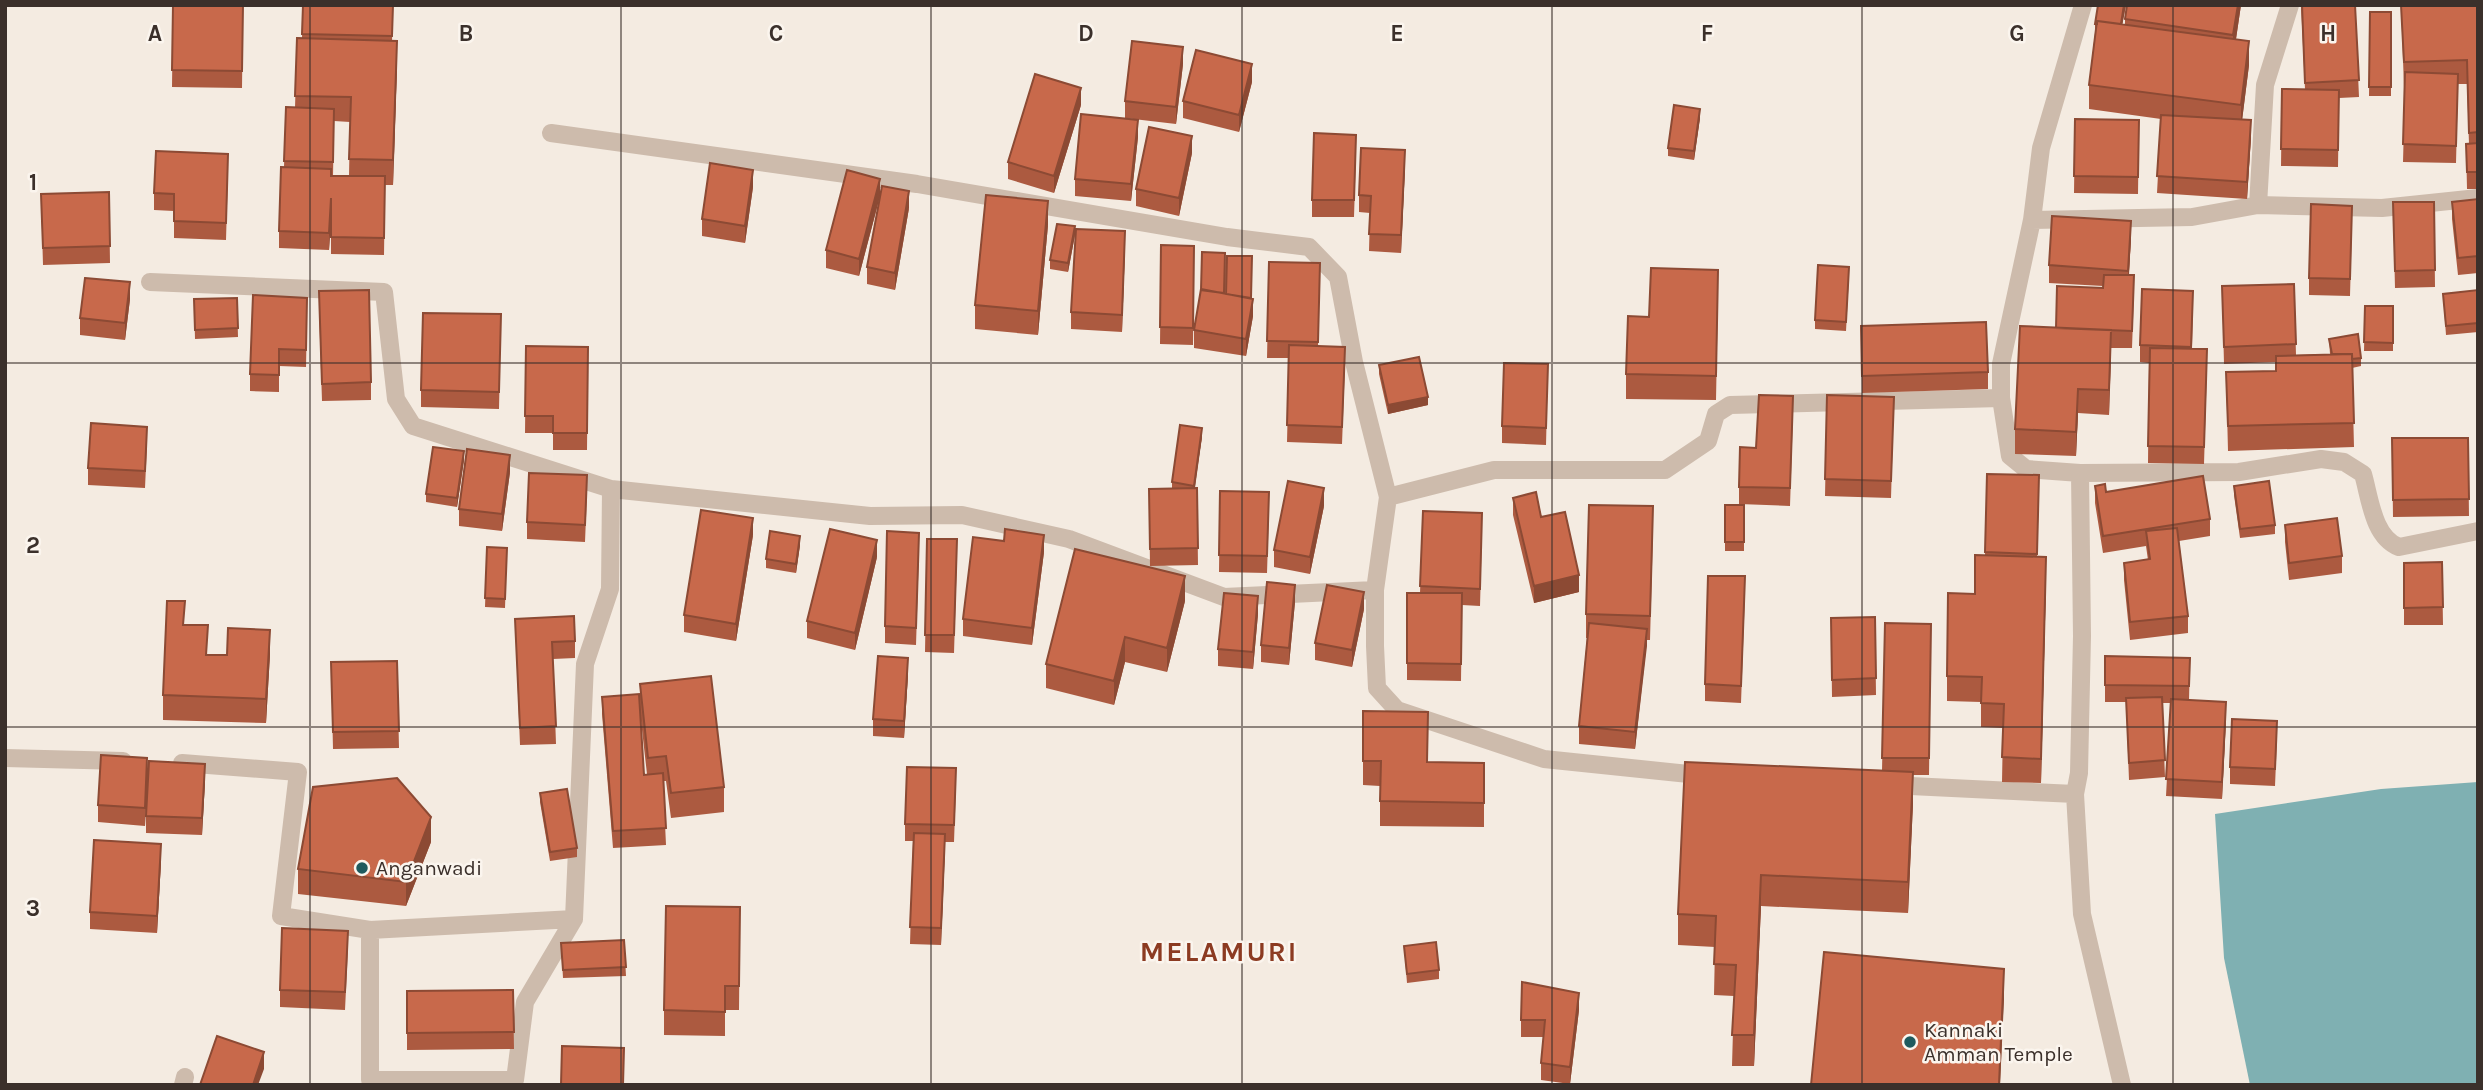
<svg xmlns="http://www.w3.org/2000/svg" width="2483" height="1090" font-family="Karla,sans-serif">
<rect width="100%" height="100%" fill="#f4ebe1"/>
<path fill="#7fb0b2" d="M2478,782V1085H2250L2224,958L2215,814L2381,789Z"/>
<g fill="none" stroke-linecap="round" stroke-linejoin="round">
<path stroke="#cdbbac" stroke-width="18" d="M2083,5L2041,148L2032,220L2001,364V398L2010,456L2026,469L2080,473L2082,636L2079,773L2075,794L2082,914L2122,1085
M551,133L917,184L1227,237L1309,247L1338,277L1354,362L1388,497L1494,470H1665L1708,441L1716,414L1730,405L2001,398
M2258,205L2265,85L2290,5
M2032,220L2192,217L2258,205L2382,208L2478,198
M150,282L384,292L396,399L413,426L611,489L870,516L962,515L1069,539L1224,597L1375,590
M2080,473L2239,472L2321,459L2344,462L2363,474C2370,498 2373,537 2399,547L2478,531
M1388,497L1375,590V646L1377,688L1397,710L1544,759L1708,776
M5,758L123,761
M182,763L298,772L281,916L370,930V1080H515L525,1002L574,919L585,664L610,589L611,489
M1890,785L2075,794
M370,930L574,919
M183,1085L185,1077"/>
</g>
<path fill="#ac5a40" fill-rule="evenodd" d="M173,5H243L242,88L172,87Z
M303,5H393L392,41L397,65L393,185H385L384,255L331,254V221L329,250L279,248V231L284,167L286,107L295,108L297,38H302ZM334,121L350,122L349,176H333Z
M2098,5H2126L2122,25H2125V19L2241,5L2236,39L2249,65L2242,120L2251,137L2247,199L2157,193L2161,119L2089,109V85L2095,33V24Z
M2301,5H2355L2359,97L2339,98L2338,167L2281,166L2282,89H2305Z
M2401,5H2478V189H2467L2466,144H2469L2467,84H2458L2456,163L2403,162L2405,87H2404Z
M2370,12H2391V96H2369Z
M1183,64L1176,124L1125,118V101Z
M1252,82L1239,132L1183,118V101Z
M1081,105L1054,193L1008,179V162Z
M1700,118L1694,160L1668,156V148Z
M2075,119L2139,120L2138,194L2074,193Z
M1138,137L1131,201L1075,196V179Z
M1356,152L1354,217H1312V200Z
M1192,153L1179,216L1136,206V189Z
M1405,167L1401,253L1369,251L1370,213L1359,212V195Z
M228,171L226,240L174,238V211L154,210V193Z
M753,187L745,243L702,236V219Z
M109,192L110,263L43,265L41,194Z
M880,196L859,276L826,268V250Z
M2478,199V273L2458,275L2452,219V202Z
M2393,202H2434L2435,287L2395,288Z
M909,208L895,290L867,284V267Z
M2352,223L2350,296L2309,295V278Z
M1048,225L1038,335L975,329V305Z
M1075,235L1068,272L1050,269V260Z
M2131,238L2129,275L2134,292L2132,348H2111L2109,415L2078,413L2076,456L2015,454V429L2056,328L2103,288V286L2049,283V265Z
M1161,245L1194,246L1193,345L1160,344Z
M1125,248L1122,332L1071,329V312Z
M1269,262L1320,263L1318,346L1345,364L1342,444L1287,442L1289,358H1267Z
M1849,276L1846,331L1815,329V320Z
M2294,284L2296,355L2330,354L2329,339L2361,358V366L2352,368L2354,447L2228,451L2226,372L2276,371V362L2224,364L2222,286Z
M1201,289L1252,298L1253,316L1246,356L1194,348V330Z
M2478,290V332L2446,335L2443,294Z
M1718,294L1716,400L1626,399V374L1649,317Z
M237,298L238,337L195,339L194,299Z
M130,299L125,340L80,335V318Z
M2365,306H2393V351H2364Z
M2193,308L2192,349L2207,366L2204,464L2148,463L2149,363L2140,362V345Z
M319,309L371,382V400L322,401Z
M501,314L499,409L421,407V390Z
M307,315L306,367L279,366V392L250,391V374Z
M1861,326L1988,372V389L1862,393Z
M526,346L588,347L587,450H553V433H525Z
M1548,364L1546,445L1502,443V426Z
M1379,365L1428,405L1388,414L1379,374Z
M1827,395L1894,397L1891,498L1825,496Z
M1793,413L1790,506L1739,504V487L1756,448Z
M1202,437L1194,488H1197L1198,565L1150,566L1149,489H1172V482Z
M2392,438H2468L2469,516L2393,517Z
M147,444L145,488L88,485V468Z
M464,460L457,507L426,502V494Z
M510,472L502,531L459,526V509Z
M1987,474L2039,492L2037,556L2046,581L2041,783L2002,782L2003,728L1981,727V702L1947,701V676L1975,594L1985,555Z
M2095,486L2106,492L2210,519V536L2179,541L2188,616V633L2130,640L2124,580V563L2148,560L2146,546L2103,553L2095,503Z
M2234,486L2275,525V534L2240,538L2234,495Z
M1220,491L1269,509L1267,573L1219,572Z
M587,493L585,542L527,539V522Z
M1513,498L1541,517L1579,592L1534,603L1513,515Z
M1725,505H1744V551H1725Z
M1324,506L1310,574L1274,567V550Z
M1423,511L1482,530L1480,606L1462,605L1461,681L1407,680V593H1420Z
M2285,525L2342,556V573L2289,580L2285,542Z
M1653,530L1650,640H1647L1635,749L1579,744V726L1587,638H1586V614Z
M753,535L736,641L684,632V615Z
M927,539L957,556L954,653L925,652Z
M800,545L796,573L766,568V559Z
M487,547L507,548L505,608L485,607Z
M919,550L916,645L885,643V626Z
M1044,552L1032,645L963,636V619Z
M877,557L855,650L807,638V621Z
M2442,562L2443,625H2404V563Z
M1745,593L1741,703L1705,701V684Z
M1185,601L1167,672L1125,662L1114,705L1046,688V664Z
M1295,602L1289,665L1261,662V645Z
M1364,609L1352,667L1315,660V643Z
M1258,614L1253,669L1218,666V649Z
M1875,617L1876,695L1832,697L1831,618Z
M515,619L575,641V658L553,659L556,744L520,745Z
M1885,623L1931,624L1929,775H1913V803L1908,913L1761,906L1754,1066H1732L1734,996L1714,995L1715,947L1678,945V914L1882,771Z
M185,625L208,655L270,654L266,723L163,720V695Z
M2105,656L2190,658L2189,700L2226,719L2222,799L2166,796L2171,703H2162L2165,777L2129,780L2126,702H2105Z
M397,661L399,748L333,749L331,662Z
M908,675L904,738L873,736V719Z
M640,684L724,787V812L671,818L666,781H663L666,845L613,848L602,714V697L640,705ZM640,712L647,774L644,775Z
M1363,711L1428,762L1484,763V827L1380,826V786L1363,785Z
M2277,738L2275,786L2230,784V767Z
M147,775L145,826L98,822V805Z
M205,781L202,835L146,833V816Z
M956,785L954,842H945L941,945L910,944L913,841H905V824Z
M540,793L577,848V857L550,861L540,802Z
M431,842L406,906L298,894V869Z
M161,861L157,933L90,929V912Z
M740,907L739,1010H725V1036L664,1035V1010Z
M624,940L626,976L563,978L561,943Z
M1404,946L1439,970V979L1407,983Z
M348,948L345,1010L280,1007V990Z
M513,990L514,1049L407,1050V991Z
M1579,1010L1570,1084L1541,1080V1063L1544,1037H1521V1020Z"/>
<path fill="#8c4a34" d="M2124,5H2126L2120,37V29Z
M2238,5H2241L2233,59V35Z
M397,41V65L393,185V160Z
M2249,41V65L2241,129V105Z
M1183,47V64L1176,124V107Z
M1252,64V82L1239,132V115Z
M1081,88V105L1054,193V176Z
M1700,109V118L1694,160V151Z
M1138,120V137L1131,201V184Z
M2251,120V137L2247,199V182Z
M1192,136V153L1179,216V198Z
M1405,150V167L1401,253V235Z
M753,170V187L745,243V226Z
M880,179V196L859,276V259Z
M909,191V208L895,290V273Z
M331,198V215L329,250V233Z
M1048,201V225L1038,335V311Z
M2131,221V238L2128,288V271Z
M1075,226V235L1068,272V263Z
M1125,231V248L1122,332V315Z
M130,282V299L125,340V323Z
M1253,299V316L1246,356V339Z
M2111,330V355L2109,415V390Z
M2078,389V413L2076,456V432Z
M1428,397V405L1388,414V405Z
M1202,428V437L1194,495V486Z
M464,451V460L457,507V498Z
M510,455V472L502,531V514Z
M1324,488V506L1310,574V557Z
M753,518V535L736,641V624Z
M1044,535V552L1032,645V628Z
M800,536V545L796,573V564Z
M877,540V557L855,650V633Z
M2046,557V581L2041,783V759Z
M1579,575V592L1534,603V586Z
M1185,576V601L1167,672V648Z
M1295,585V602L1289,665V648Z
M1364,592V609L1352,667V650Z
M1258,596V614L1253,669V652Z
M1647,629V646L1635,749V732Z
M270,630V654L266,723V699Z
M1125,637V662L1114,705V681Z
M908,658V675L904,738V721Z
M2226,702V719L2222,799V782Z
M147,758V775L145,826V808Z
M205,764V781L202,835V818Z
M1913,772V803L1908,913V882Z
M431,817V842L406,906V882Z
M945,834V851L941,945V928Z
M161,844V861L157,933V916Z
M1761,875V906L1754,1066V1035Z
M2004,969V1000L2000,1085H1999Z
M1579,993V1010L1570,1084V1067Z
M264,1052V1069L258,1085H253Z"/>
<path fill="#c8694b" stroke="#8c4a34" stroke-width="2" d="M173,5H243L242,71L172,70Z
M303,5H393L392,36L302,34Z
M2098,5H2124L2121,24L2097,21V24H2095Z
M2127,5H2238L2233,35L2125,19Z
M2302,5H2355L2359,80L2305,83Z
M2401,5H2478V132L2469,133L2467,60L2404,62Z
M2370,12H2391V87H2369Z
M2097,21L2249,41L2241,105L2089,85Z
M297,38L397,41L393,160L349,159L351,97L295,96Z
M1132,41L1183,47L1176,107L1125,101Z
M1196,50L1252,64L1239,115L1183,101Z
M2405,72L2458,74L2456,146L2403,144Z
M1035,74L1081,88L1054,176L1008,162Z
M2282,89L2339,90L2338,150L2281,149Z
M1674,105L1700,109L1694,151L1668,148Z
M286,107L334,109L333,162L284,161Z
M1081,114L1138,120L1131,184L1075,179Z
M2161,115L2251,120L2247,182L2157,176Z
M2075,119L2139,120L2138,177L2074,176Z
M1149,127L1192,136L1179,198L1136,189Z
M1314,133L1356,135L1354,200H1312Z
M2478,143V172H2467L2466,144Z
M1361,148L1405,150L1401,235L1369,234L1371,196L1359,195Z
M156,151L228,154L226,223L174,221V194L154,193Z
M710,163L753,170L745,226L702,219Z
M281,167L331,169V176H385L384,238L331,237V198L329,233L279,231Z
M847,170L880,179L859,259L826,250Z
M882,186L909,191L895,273L867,267Z
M109,192L110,246L43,248L41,194Z
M986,195L1048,201L1038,311L975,305Z
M2478,199V256L2458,258L2452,202Z
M2393,202H2434L2435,270L2395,271Z
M2311,204L2352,206L2350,279L2309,278Z
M2052,216L2131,221L2128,271L2049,265Z
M1057,224L1075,226L1068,263L1050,260Z
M1076,229L1125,231L1122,315L1071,312Z
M1161,245L1194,246L1193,328L1160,327Z
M1202,252L1225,253L1224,293L1201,290Z
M1227,256H1252L1251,298L1226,294Z
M1269,262L1320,263L1318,342L1267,341Z
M1818,265L1849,267L1846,322L1815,320Z
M1651,268L1718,270L1716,376L1626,374L1628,316L1649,317Z
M2104,275H2134L2132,331L2056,328L2057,286L2103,288Z
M85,278L130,282L125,323L80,318Z
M2294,284L2296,344L2224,347L2222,286Z
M1201,289L1253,299L1246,339L1194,330Z
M2142,289L2193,291L2191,347L2140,345Z
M369,290L371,382L322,384L319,291Z
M2478,290V323L2446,326L2443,294Z
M253,295L307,298L306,350L279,349V375L250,374Z
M237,298L238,328L195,330L194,299Z
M2365,306H2393V343L2364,342Z
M423,313L501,314L499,392L421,390Z
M1986,322L1988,372L1862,376L1861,326Z
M2020,326L2111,330L2109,390L2078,389L2076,432L2015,429Z
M2358,334L2361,358L2352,359V354H2332L2329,339Z
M1289,345L1345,347L1342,427L1287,425Z
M526,346L588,347L587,433H553V416H525Z
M2150,348L2207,349L2204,447L2148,446Z
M2352,354L2354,423L2228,426L2226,372L2276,371V356Z
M1419,357L1428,397L1388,405L1379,365Z
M1504,363L1548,364L1546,428L1502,426Z
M1759,395L1793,396L1790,488L1739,487L1740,447L1756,448Z
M1827,395L1894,397L1891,481L1825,479Z
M91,423L147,427L145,471L88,468Z
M1180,425L1202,428L1194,486L1172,482Z
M2392,438H2468L2469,499L2393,500Z
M433,447L464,451L457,498L426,494Z
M467,449L510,455L502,514L459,509Z
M529,473L587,475L585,525L527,522Z
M1987,474L2039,475L2037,554L1985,552Z
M2203,476L2210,519L2103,536L2095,486L2105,484L2106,492Z
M1288,481L1324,488L1310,557L1274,550Z
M2269,481L2275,525L2240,529L2234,486Z
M1197,488L1198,548L1150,549L1149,489Z
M1220,491L1269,492L1267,556L1219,555Z
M1536,492L1541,517L1565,512L1579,575L1534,586L1513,498Z
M1589,505L1653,506L1650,616L1586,614Z
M1725,505H1744V542H1725Z
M701,510L753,518L736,624L684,615Z
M1423,511L1482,513L1480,589L1420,586Z
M2337,518L2342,556L2289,563L2285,525Z
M2177,528L2188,616L2130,622L2124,563L2150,559L2146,531Z
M830,529L877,540L855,633L807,621Z
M1005,529L1044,535L1032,628L963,619L973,537L1004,541Z
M770,531L800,536L796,564L766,559Z
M887,531L919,533L916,628L885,626Z
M927,539H957L954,635H925Z
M487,547L507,548L505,599L485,598Z
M1075,549L1185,576L1167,648L1125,637L1114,681L1046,664Z
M1975,555L2046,557L2041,759L2002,757L2004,704L1981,703L1982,677L1947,676L1948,593L1975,594Z
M2442,562L2443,607L2404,608V563Z
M1708,576H1745L1741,686L1705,684Z
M1267,582L1295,585L1289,648L1261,645Z
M1327,585L1364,592L1352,650L1315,643Z
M1224,593L1258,596L1253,652L1218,649Z
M1407,593H1462L1461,664L1407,663Z
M167,601H185L183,625H208L206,655H227L228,628L270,630L266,699L163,695Z
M574,616L575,641L552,642L556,726L520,728L515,619Z
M1875,617L1876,678L1832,680L1831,618Z
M1589,623L1647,629L1635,732L1579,726Z
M1885,623L1931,624L1929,758H1882Z
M878,656L908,658L904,721L873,719Z
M2105,656L2190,658L2189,686L2105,685Z
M397,661L399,731L333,732L331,662Z
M711,676L724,787L671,793L666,756L648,758L640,684Z
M639,694L644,775L663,773L666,828L613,831L602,697Z
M2162,697L2165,760L2129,763L2126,698Z
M2171,699L2226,702L2222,782L2166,779Z
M1363,711L1428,712L1427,762L1484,763V803L1380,801L1381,761H1363Z
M2232,719L2277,721L2275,769L2230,767Z
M101,755L147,758L145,808L98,805Z
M149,761L205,764L202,818L146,816Z
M1685,762L1913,772L1908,882L1761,875L1754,1035H1732L1736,965L1714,964L1716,916L1678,914Z
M907,767L956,768L954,825L905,824Z
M397,778L431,817L406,882L298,869L313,787Z
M567,789L577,848L550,852L540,793Z
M914,833L945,834L941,928L910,927Z
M94,840L161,844L157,916L90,912Z
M666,906L740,907L739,986H725V1012L664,1010Z
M282,928L348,931L345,992L280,990Z
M624,940L626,967L563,970L561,943Z
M1436,942L1439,970L1407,974L1404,946Z
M1824,952L2004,969L1999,1085H1811Z
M1522,982L1579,993L1570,1067L1541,1063L1545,1020H1521Z
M513,990L514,1032L407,1033V991Z
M217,1036L264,1052L253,1085H200Z
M562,1046L624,1048L623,1085H561Z"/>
<path fill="none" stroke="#3b302b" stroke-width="2" stroke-opacity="0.55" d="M310,5V1085M621,5V1085M931,5V1085M1242,5V1085M1552,5V1085M1862,5V1085M2173,5V1085M5,363H2478M5,727H2478"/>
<g fill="#1f5a5e" stroke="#fbf5ee" stroke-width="2.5">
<circle cx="362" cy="868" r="7"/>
<circle cx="1910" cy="1042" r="7"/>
</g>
<g text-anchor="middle" stroke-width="5" stroke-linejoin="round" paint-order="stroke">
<g font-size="21" fill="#3b302b" stroke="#fbf5ee" text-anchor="start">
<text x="376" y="875">Anganwadi</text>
<text x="1924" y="1037">Kannaki<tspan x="1924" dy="24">Amman Temple</tspan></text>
</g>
<g font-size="28" font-weight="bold" letter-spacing="2" fill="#8c3b22" stroke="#fbf5ee">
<text x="1219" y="961">MELAMURI</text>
</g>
</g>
<g font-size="23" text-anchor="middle" font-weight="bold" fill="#3b302b" stroke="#fbf5ee" stroke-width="5" stroke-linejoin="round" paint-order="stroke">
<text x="155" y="41">A</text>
<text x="466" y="41">B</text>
<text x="776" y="41">C</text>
<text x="1086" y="41">D</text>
<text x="1397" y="41">E</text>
<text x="1707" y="41">F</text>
<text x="2017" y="41">G</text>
<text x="2328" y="41">H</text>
<text x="33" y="190">1</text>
<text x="33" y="553">2</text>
<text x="33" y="916">3</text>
</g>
<rect width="2483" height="1090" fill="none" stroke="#3b302b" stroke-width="14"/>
</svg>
